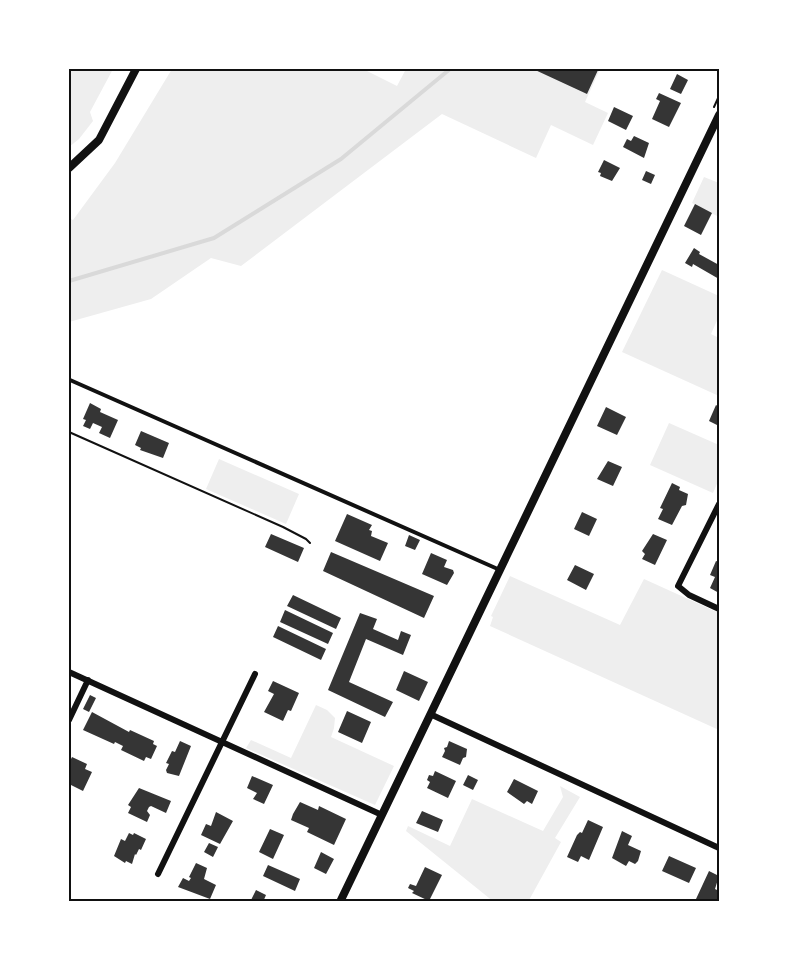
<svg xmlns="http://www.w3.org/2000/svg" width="788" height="971" font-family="'Varela Round',sans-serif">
<rect width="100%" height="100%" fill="#fff"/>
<path fill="#eee" d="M69,69H113L90,112L93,121L79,139L69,147Z
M172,69H363L397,86L406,69H600L585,102L608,113L593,145L551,125L536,158L442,114L241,266L211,258L151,299L69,322V218L73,220L115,163Z
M704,177L719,183V217L692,203Z
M662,270L719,296V316L711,334L719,338V396L622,352Z
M669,423L719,445V479L713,493L650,465Z
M219,459L299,494L286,524L206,489Z
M510,576L620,625L644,579L719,613V730L490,626L493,617L491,616Z
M316,705L327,710L335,718L334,728L331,737L394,766L375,805L246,748L251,740L291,758Z
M560,786L580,797L555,838L561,842L528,902H494L406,831L408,826L450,846L472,799L543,831L563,797Z"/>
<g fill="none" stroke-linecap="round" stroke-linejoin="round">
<path stroke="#d9d9d9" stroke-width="4" d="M69,281L214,238L341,159L450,69"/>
</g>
<path fill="#353535" d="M533,69H595L598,70L587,94Z
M677,74L688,80L681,94L670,89Z
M659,93L681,103L669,127L652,119L660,101L656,99Z
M614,107L633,116L626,130L608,121Z
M634,136L649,143L644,158L623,147L627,139L631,141Z
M604,160L620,168L612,181L600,176L601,173L598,172Z
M646,171L655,175L651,184L642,180Z
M695,204L712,213L701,235L684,226Z
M694,248L700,252L699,254L719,265V279L693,264L692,267L685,263Z
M90,403L101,409L100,412L118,420L110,438L99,433L102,427L93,423L90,429L83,426L86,420L83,419Z
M716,405L719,407V426L709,421Z
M606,407L626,417L617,435L597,426Z
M141,431L169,443L163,458L140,450L141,448L135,445Z
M608,461L622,467L613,486L597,479Z
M672,483L680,487L679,490L688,494L686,505L682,506L672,525L658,519L663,509L660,508Z
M582,512L597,519L589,536L574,529Z
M347,514L372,525L369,530L372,531L371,536L388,543L380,561L335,541Z
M271,534L304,548L298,562L265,547Z
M653,534L667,540L655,565L642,559L645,554L642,551Z
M409,535L420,540L415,550L405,546Z
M331,552L434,596L424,618L323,571Z
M431,553L447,560L444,567L453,570L454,573L447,585L422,574Z
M716,561L719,562V593L710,588L715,577L710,575Z
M575,565L594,574L586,590L567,580Z
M293,595L341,618L336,629L287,606Z
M285,610L333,633L328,644L280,622Z
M360,613L377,619L373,629L398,640L401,631L411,635L403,655L366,639L349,682L393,702L385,717L328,690Z
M278,626L326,649L321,660L273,637Z
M404,671L428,682L419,701L396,690Z
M273,681L299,693L291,711L288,710L283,721L264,712L274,694L268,691Z
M90,695L96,698L89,712L83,709Z
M347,711L371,722L362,743L338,732Z
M92,712L129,732L130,730L154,741L153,744L157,746L151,759L146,757L144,761L121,750L123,746L115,742L114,744L83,730Z
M180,741L191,746L179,776L167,773L166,770L169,764L166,763L172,751L175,752Z
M449,741L467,749L466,757L463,758L460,765L442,757L445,751L444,748L447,747Z
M72,757L87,764L85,769L92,772L83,791L69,784L71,770L69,769V763Z
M435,771L456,781L448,798L427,788L430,782L427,780L429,775L433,776Z
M468,775L478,780L473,790L463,785Z
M252,776L273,785L264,804L253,799L257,793L247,788Z
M514,779L538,791L532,804L527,801L524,804L507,792Z
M139,788L171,801L166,813L151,806L149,807L147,811L150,815L147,822L128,813L131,807L128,805Z
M300,802L318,810L319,806L346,819L334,845L307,832L309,828L291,820L293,814Z
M422,811L443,820L438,832L416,823Z
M216,812L233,821L220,844L201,835L206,824L211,826Z
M588,820L603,827L589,860L581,856L578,862L567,857L577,835L580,832L582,833Z
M270,829L284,835L273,859L259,852Z
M622,831L632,836L628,845L641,851L638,861L635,864L629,861L626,866L612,858Z
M129,833L133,835L134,833L146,839L141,850L139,849L136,855L135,854L132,864L126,861L125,863L114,856L121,839L125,841Z
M209,843L218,847L213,857L204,852Z
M321,852L334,859L326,874L314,868Z
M669,856L696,868L689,883L662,871Z
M196,863L207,868L204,879L216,885L210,899L178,887L183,878L189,881L191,878L189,877Z
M268,865L300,879L295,891L263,876Z
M425,867L442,875L429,901L412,893L414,891L408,888L410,884L416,886Z
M709,871L719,876L715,889L719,891V902H702L696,899Z
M256,890L266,895L263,902H250Z"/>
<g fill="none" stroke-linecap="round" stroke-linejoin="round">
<path stroke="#111" stroke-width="2" d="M714,107L719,96
M69,432L283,527L306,539L310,543"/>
<path stroke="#111" stroke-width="4" d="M70,380L500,570"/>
<path stroke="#111" stroke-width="6" d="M719,504L678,586L689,595L719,609
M69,672L382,815
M430,714L719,848
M69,720L88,680
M158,874L255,674"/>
<path stroke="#111" stroke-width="8" d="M69,168L99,140L136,69
M340,902L719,115"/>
</g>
<rect width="788" height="971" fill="none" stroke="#ffffff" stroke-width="141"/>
<rect x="70" y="70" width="648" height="830" fill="none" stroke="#111" stroke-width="2"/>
</svg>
